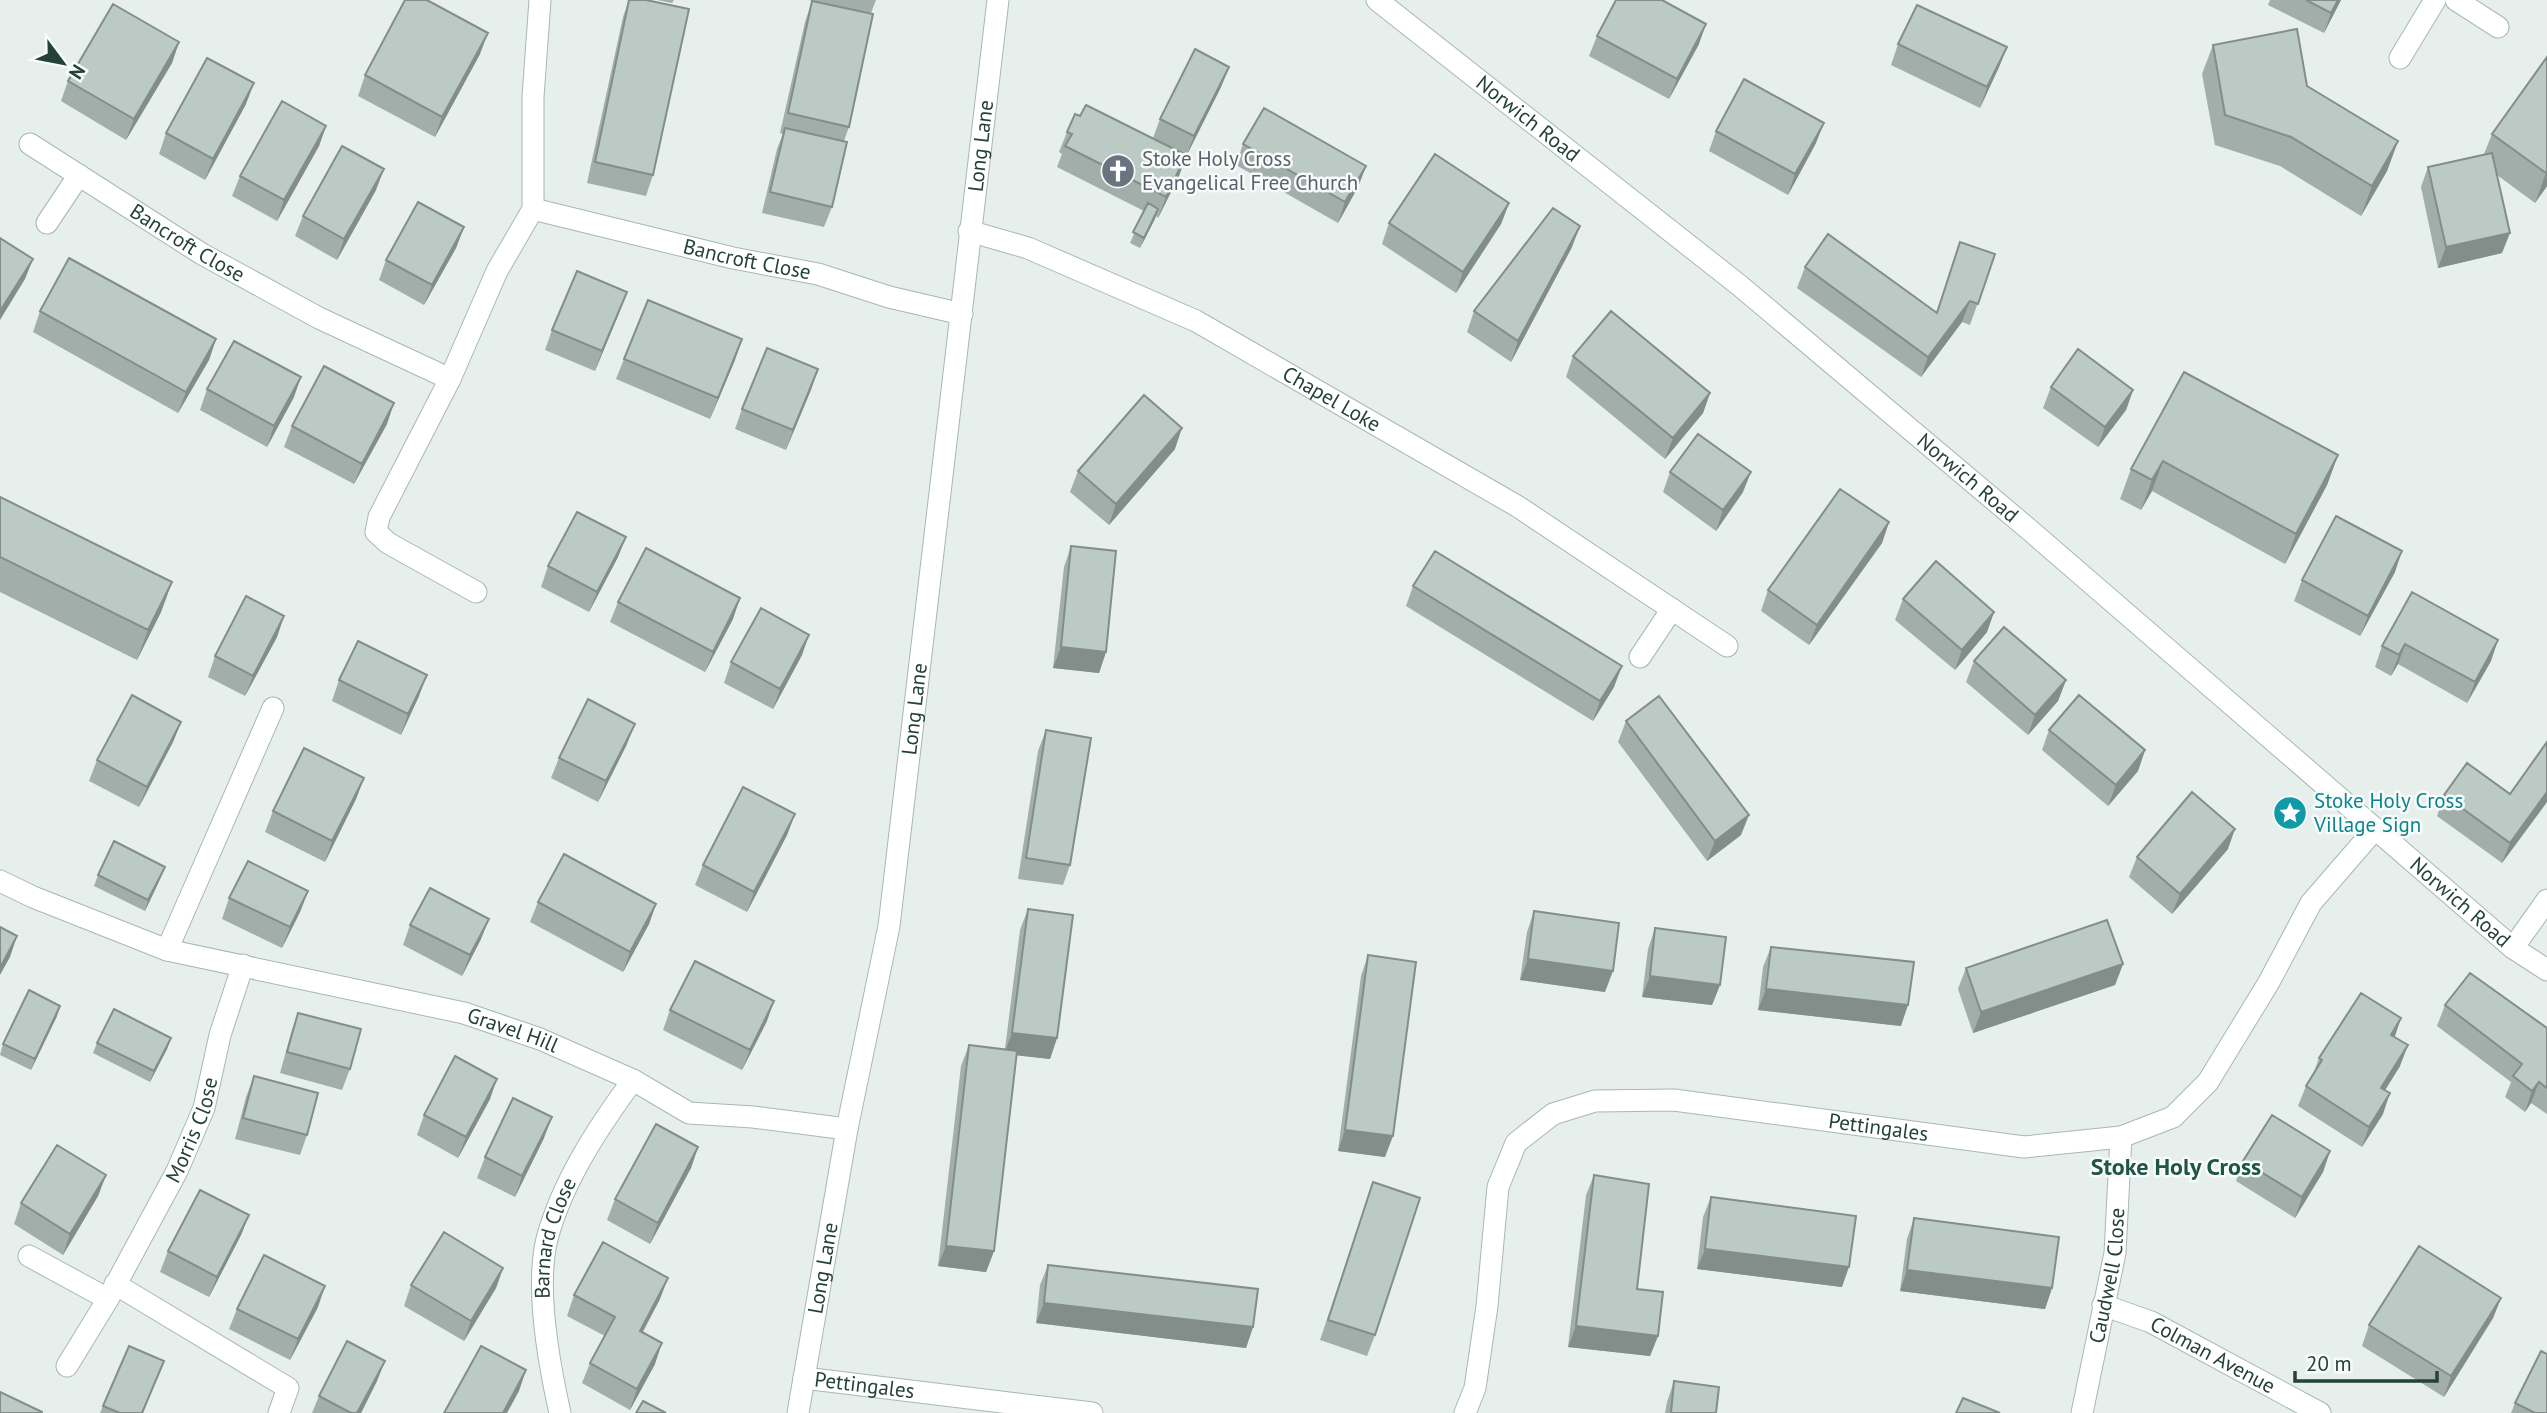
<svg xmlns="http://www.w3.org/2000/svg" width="2547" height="1413" font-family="'PT Sans',sans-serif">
<rect width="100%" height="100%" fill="#e6efeb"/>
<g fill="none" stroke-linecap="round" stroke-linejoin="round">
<g stroke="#a8b8b2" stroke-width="23">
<g id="minor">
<path id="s1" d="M1377,0L1739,285L2032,532L2513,948L2547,970"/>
<path d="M2456,0L2498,27"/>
<path d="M2400,58L2435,0"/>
<path id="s2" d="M30,144L202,254L319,318L450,379"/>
<path id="s3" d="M533,209L733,258L818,274L889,297L962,314"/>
<path d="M47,223L79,175"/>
<path id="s4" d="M969,231L1028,248L1196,321L1517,506L1727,646"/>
<path d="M476,592L388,543L376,532L379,517L450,379L497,271L533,209V97L540,0"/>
<path d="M1640,657L1672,609"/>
<path id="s5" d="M0,881L33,897L167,950L464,1013L540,1039L633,1080L689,1113L753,1117L847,1129"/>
<path d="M2513,948L2547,900"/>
<path d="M167,950L273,708"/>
<path d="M29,1256L108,1299"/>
<path d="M115,1284L288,1388L279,1413"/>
<path id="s6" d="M2103,1305L2151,1322L2320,1413"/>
<path id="s7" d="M67,1366L108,1299L177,1171L204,1108L220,1035L243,965"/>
<path id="s8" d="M804,1378L1092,1413"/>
<path id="s9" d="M560,1413C549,1364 535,1288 547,1239C562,1182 599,1126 633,1080"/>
<path id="s10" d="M798,1413L847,1129L889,926L998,0"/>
<path id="s11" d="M1465,1413L1475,1388L1487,1306L1498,1187L1516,1143L1553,1114L1595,1101L1674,1100L2024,1147L2121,1137L2173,1117L2208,1082L2269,982L2311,903L2375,829"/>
<path id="s12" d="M2082,1413L2115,1253L2121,1137"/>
</g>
</g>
<use href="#minor" stroke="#fff" stroke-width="21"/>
</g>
<path fill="#a1aea9" d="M629,0L653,175L646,196L587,183L623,17Z
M657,0H674L672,3Z
M809,0H876L871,13Z
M2270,0H2341L2324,33L2268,5Z
M812,1L849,127L844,141L832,207L824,227L762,213L777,149L783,134L780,133L805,22Z
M1597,36L1699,44L1669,99L1589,56Z
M179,42L172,63L126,140L61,101L68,81Z
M1898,44L2007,47L1999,67L1980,108L1891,65Z
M2213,45L2398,141L2387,171L2361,216L2280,166L2215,145L2202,74Z
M480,54L435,137L358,96L365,75Z
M2547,57V186L2535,203L2497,175L2502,253L2438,268L2421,187L2428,167L2484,154L2492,134Z
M1229,67L1221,87L1186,156L1179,176L1158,218L1156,216L1140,248L1130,243L1144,211L1057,167L1062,154L1059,152L1067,132L1080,116L1153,138L1160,119Z
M246,104L205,180L159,154L166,133Z
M326,126L319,146L277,221L232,196L240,176Z
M1716,131L1816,143L1788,195L1709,151Z
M1243,144L1366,166L1358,187L1338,223L1236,165Z
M376,190L337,260L295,236L303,216Z
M1509,203L1501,224L1456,293L1382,244L1389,223Z
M464,227L456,248L424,305L379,280L386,260Z
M1960,242L1995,254L1970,325L1962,322L1921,377L1797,288L1805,267L1936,313Z
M1572,247L1511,362L1467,332L1474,311Z
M40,311L216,339L209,360L178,413L33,332Z
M619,313L595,371L545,350L552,330Z
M1573,356L1710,393L1703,413L1665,459L1566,377Z
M624,359L735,360L710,419L616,379Z
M818,369L786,450L735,429L742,409Z
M2184,372L2338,455L2327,485L2285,564L2152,491L2141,510L2120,499L2131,469Z
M2051,387L2133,390L2126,410L2098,447L2043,408Z
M207,389L294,397L267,447L200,410Z
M387,424L354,484L284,447L292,426Z
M1175,449L1109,525L1070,492L1078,471Z
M1670,472L1743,492L1716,531L1663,492Z
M0,497L172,582L161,612L137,660L0,592Z
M1889,522L1882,543L1809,645L1761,611L1768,590Z
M1071,546L1106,652L1099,673L1053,668L1064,567Z
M618,557L589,612L541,587L548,566Z
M2395,572L2360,636L2294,601L2302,580Z
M1413,586L1614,687L1593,721L1406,606Z
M2412,592L2491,661L2467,703L2398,664L2391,676L2375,667L2382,646Z
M1903,599L1994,612L1987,632L1955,670L1895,620Z
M618,602L733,619L705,672L610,622Z
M284,616L277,637L245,696L208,677L215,656Z
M802,655L773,709L724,683L731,662Z
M1974,661L2066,680L2058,701L2028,735L1966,682Z
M339,680L419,696L401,735L332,701Z
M1626,721L1741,835L1707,861L1618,742Z
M181,722L173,742L139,807L89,781L97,760Z
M1046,730L1070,865L1063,885L1018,879L1038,751Z
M2049,730L2145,750L2138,771L2108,806L2042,750Z
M2547,742V802L2502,863L2437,816L2444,795L2510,794Z
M627,744L598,802L551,778L559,758Z
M364,778L356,799L325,862L265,832L273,811Z
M795,814L787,835L747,912L695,885L703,865Z
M2228,849L2172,914L2129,877L2137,857Z
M98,875L161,877L145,911L94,886Z
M308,891L300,912L282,948L222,919L229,898Z
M538,902L656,904L649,924L623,972L530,922Z
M1028,909L1057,1038L1050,1059L1016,1055L994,1251L986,1272L938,1266L961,1066L969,1045L1005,1049L1020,930Z
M1534,911L1605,992L1520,980L1527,932Z
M410,925L481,939L462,976L403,945Z
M1655,928L1720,985L1712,1005L1642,997L1648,949Z
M1771,947L1901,1026L1758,1010L1763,967Z
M1368,955L1385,1157L1338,1151L1361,976Z
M2123,964L2115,985L1973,1033L1958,989L1966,968Z
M2445,1005L2547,1028V1114L2531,1103L2525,1112L2505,1097L2511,1082L2437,1026Z
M670,1010L767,1021L742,1070L663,1030Z
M298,1013L350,1069L342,1090L280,1073L291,1033Z
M57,1016L31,1070L0,1055L3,1044Z
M2401,1018L2394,1037L2400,1066L2385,1090L2383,1114L2362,1147L2298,1106L2306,1086L2314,1072L2319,1058Z
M171,1038L167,1049L150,1082L93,1053L97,1043Z
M254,1076L307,1135L300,1155L235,1139L246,1097Z
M490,1099L458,1158L417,1135L424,1115Z
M544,1138L515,1197L477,1178L485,1157Z
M698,1147L691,1168L650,1244L607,1220L615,1199Z
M2330,1151L2323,1172L2295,1218L2236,1181L2243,1161Z
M106,1175L98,1196L63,1255L14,1224L21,1203Z
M1594,1175L1637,1289L1658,1336L1650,1356L1568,1347L1586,1195Z
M1373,1182L1375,1335L1367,1356L1320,1340Z
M1711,1197L1842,1287L1697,1269L1703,1217Z
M249,1215L241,1235L209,1297L160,1272L168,1251Z
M1914,1218L2052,1288L2045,1309L1900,1291L1907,1239Z
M1048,1265L1253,1327L1246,1348L1036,1323L1040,1285Z
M503,1268L496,1288L464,1341L404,1306L411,1285Z
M574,1295L660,1299L643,1332L655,1364L630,1410L582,1383L590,1363L605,1336L567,1316Z
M2501,1298L2493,1318L2444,1397L2362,1346L2369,1325Z
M318,1307L290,1360L229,1329L237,1309Z
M164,1361L143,1413H100L103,1406Z
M377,1381L361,1413H312L319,1396Z
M1674,1381L1716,1413H1665L1667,1402Z
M2515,1403L2547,1413H2511Z"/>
<path fill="#838d89" d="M2338,0H2341L2324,33L2331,13Z
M1706,24L1699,44L1669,99L1677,79Z
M488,33L480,54L435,137L442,117Z
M179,42L172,63L126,140L134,119Z
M2007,47L1999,67L1980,108L1987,87Z
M1229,67L1221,87L1186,157L1194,136Z
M254,83L246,104L205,180L213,159Z
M1824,123L1816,143L1788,195L1795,174Z
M326,126L319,146L277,221L284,200Z
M2398,141L2387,171L2361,216L2372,186Z
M1186,155L1179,176L1158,218L1166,197Z
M1366,166L1358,187L1338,223L1345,202Z
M384,169L376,190L337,260L344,239Z
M2547,171V186L2535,203L2546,173Z
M1509,203L1501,224L1456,293L1463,272Z
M1158,209L1155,219L1140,248L1144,238Z
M1580,226L1572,247L1511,362L1518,341Z
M464,227L456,248L424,305L432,285Z
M2510,233L2502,253L2438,268L2446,247Z
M33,259L25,279L0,320V311Z
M627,292L619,313L595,371L602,351Z
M1970,301L1962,322L1921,377L1928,357Z
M216,339L209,360L178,413L186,392Z
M742,339L735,360L710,419L718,398Z
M818,369L811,390L786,450L793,430Z
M301,377L294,397L267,447L274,426Z
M2133,390L2126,410L2098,447L2105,427Z
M1710,393L1703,413L1665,459L1673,438Z
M394,403L387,424L354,484L362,464Z
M1182,428L1175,449L1109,525L1116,504Z
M2338,455L2327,485L2285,564L2296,534Z
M2163,461L2152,491L2141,510L2152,480Z
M1751,472L1743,492L1716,531L1723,510Z
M1889,522L1882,543L1809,645L1817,625Z
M626,537L618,557L589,612L597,592Z
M2402,551L2395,572L2360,636L2368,616Z
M172,582L161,612L137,660L148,630Z
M740,598L733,619L705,672L713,652Z
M1994,612L1987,632L1955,670L1962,650Z
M284,616L277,637L245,696L253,676Z
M809,635L802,655L773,709L780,689Z
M2498,640L2491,661L2467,703L2475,682Z
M2405,644L2398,664L2391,676L2399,655Z
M1061,647L1106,652L1099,673L1053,668Z
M1622,666L1614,687L1593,721L1600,701Z
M427,675L419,696L401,735L408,714Z
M2066,680L2058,701L2028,735L2035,715Z
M181,722L173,742L139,807L147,787Z
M635,724L627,744L598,802L606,781Z
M2145,750L2138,771L2108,806L2116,785Z
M364,778L356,799L325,862L332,841Z
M2547,792V802L2502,863L2510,843Z
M795,814L787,835L747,912L754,892Z
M1749,815L1741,835L1707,861L1715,841Z
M2235,829L2228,849L2172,914L2180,894Z
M165,867L161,877L145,911L148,900Z
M308,891L300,912L282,948L290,927Z
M656,904L649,924L623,972L630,952Z
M489,919L481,939L462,976L470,955Z
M17,936L10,957L0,975V968Z
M1528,959L1613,971L1605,992L1520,980Z
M2123,964L2115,985L1973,1033L1981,1012Z
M1650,976L1720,985L1712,1005L1642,997Z
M1766,989L1908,1005L1901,1026L1758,1010Z
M774,1001L767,1021L742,1070L750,1050Z
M60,1006L57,1016L31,1070L35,1059Z
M2401,1018L2394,1039L2391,1035Z
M1012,1033L1057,1038L1050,1059L1004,1054Z
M171,1038L167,1049L150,1082L154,1071Z
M2408,1045L2400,1066L2374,1108L2381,1088Z
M497,1079L490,1099L458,1158L466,1137Z
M2539,1082L2531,1103L2525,1112L2532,1091Z
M2390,1093L2383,1114L2362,1147L2369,1127Z
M552,1117L544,1138L515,1197L522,1176Z
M1345,1130L1393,1136L1385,1157L1338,1151Z
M698,1147L691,1168L650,1244L658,1223Z
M2330,1151L2323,1172L2295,1218L2302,1197Z
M106,1175L98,1196L63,1255L70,1234Z
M249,1215L241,1235L209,1297L217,1277Z
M946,1246L994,1251L986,1272L938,1266Z
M1705,1249L1849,1267L1842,1287L1697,1269Z
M503,1268L496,1288L464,1341L471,1321Z
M1907,1270L2052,1288L2045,1309L1900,1291Z
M668,1278L660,1299L632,1351L640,1331Z
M325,1286L318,1307L290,1360L298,1339Z
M2501,1298L2493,1318L2444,1397L2451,1376Z
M1044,1303L1253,1327L1246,1348L1036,1323Z
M1576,1326L1658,1336L1650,1356L1568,1347Z
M662,1343L655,1364L630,1410L637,1389Z
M385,1361L377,1381L361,1413H357Z
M526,1370L519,1391L507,1413H503Z"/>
<path fill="#bbcac4" stroke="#838d89" stroke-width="2" d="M405,0H427L488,33L442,117L365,75Z
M629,0H646L689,9L653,175L595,162Z
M1616,0H1662L1706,24L1677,79L1597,36Z
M2306,0H2338L2331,13Z
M812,1L873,14L849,127L788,113Z
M113,4L179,42L134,119L68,81Z
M1917,5L2007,47L1987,87L1898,44Z
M2297,29L2307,86L2398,141L2372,186L2291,137L2225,115L2213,45Z
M1195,49L1229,67L1194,136L1160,119Z
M2547,57V171L2546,173L2492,134Z
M207,58L254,83L213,159L166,133Z
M1744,79L1824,123L1795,174L1716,131Z
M282,101L326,126L284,200L240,176Z
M1086,105L1186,155L1166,197L1065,146L1072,134L1067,132L1075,114L1080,116Z
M1264,108L1366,166L1345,202L1243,144Z
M785,128L847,142L832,207L770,192Z
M342,146L384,169L344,239L303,216Z
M2492,153L2510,233L2446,247L2428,167Z
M1435,154L1509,203L1463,272L1389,223Z
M418,202L464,227L432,285L386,260Z
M1148,203L1158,209L1144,238L1133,232Z
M1553,208L1580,226L1518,341L1474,311Z
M1828,234L1937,313L1960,242L1995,254L1978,304L1970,301L1928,357L1805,267Z
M0,238L33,259L0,311Z
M69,258L216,339L186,392L40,311Z
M577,271L627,292L602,351L552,330Z
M648,300L742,339L718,398L624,359Z
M1611,311L1710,393L1673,438L1573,356Z
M234,341L301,377L274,426L207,389Z
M767,348L818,369L793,430L742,409Z
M2078,349L2133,390L2105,427L2051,387Z
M324,366L394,403L362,464L292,426Z
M2184,372L2338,455L2296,534L2163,461L2152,480L2131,469Z
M1144,395L1182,428L1116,504L1078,471Z
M1698,434L1751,472L1723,510L1670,472Z
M1840,489L1889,522L1817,625L1768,590Z
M0,497L172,582L148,630L0,557Z
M577,512L626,537L597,592L548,566Z
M2336,516L2402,551L2368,616L2302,580Z
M1071,546L1116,551L1106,652L1061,647Z
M646,548L740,598L713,652L618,602Z
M1435,551L1622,666L1600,701L1413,586Z
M1936,561L1994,612L1962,650L1903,599Z
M2412,592L2498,640L2475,682L2405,644L2399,655L2382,646Z
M246,596L284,616L253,676L215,656Z
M761,608L809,635L780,689L731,662Z
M2004,627L2066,680L2035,715L1974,661Z
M358,641L427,675L408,714L339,680Z
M132,695L181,722L147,787L97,760Z
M2079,695L2145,750L2116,785L2049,730Z
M1659,696L1749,815L1715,841L1626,721Z
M588,699L635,724L606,781L559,758Z
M1046,730L1091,738L1070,865L1026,858Z
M2547,742V792L2510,843L2444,795L2467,763L2510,794Z
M304,748L364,778L332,841L273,811Z
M743,787L795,814L754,892L703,865Z
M2192,792L2235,829L2180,894L2137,857Z
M114,841L165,867L148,900L98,875Z
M564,854L656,904L630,952L538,902Z
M248,861L308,891L290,927L229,898Z
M430,888L489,919L470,955L410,925Z
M1028,909L1073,915L1057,1038L1012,1033Z
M1534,911L1619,923L1613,971L1528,959Z
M2107,920L2123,964L1981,1012L1966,968Z
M0,927L17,936L0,968Z
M1655,928L1726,937L1720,985L1650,976Z
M1771,947L1914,962L1908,1005L1766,989Z
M1368,955L1416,962L1393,1136L1345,1130Z
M695,961L774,1001L750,1050L670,1010Z
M2470,973L2547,1028V1088L2539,1082L2532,1091L2513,1076L2522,1064L2445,1005Z
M29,990L60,1006L35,1059L3,1044Z
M2361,993L2401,1018L2391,1035L2408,1045L2381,1088L2390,1093L2369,1127L2306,1086L2322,1060L2319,1058Z
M114,1009L171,1038L154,1071L97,1043Z
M298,1013L361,1029L350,1069L287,1052Z
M969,1045L1017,1051L994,1251L946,1246Z
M455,1056L497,1079L466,1137L424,1115Z
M254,1076L318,1093L307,1135L243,1118Z
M513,1098L552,1117L522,1176L485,1157Z
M2272,1115L2330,1151L2302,1197L2243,1161Z
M656,1124L698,1147L658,1223L615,1199Z
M57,1145L106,1175L70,1234L21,1203Z
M1594,1175L1649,1184L1637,1289L1663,1292L1658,1336L1576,1326Z
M1373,1182L1420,1198L1375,1335L1328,1320Z
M200,1190L249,1215L217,1277L168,1251Z
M1711,1197L1856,1216L1849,1267L1705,1249Z
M1914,1218L2059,1237L2052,1288L1907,1270Z
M444,1232L503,1268L471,1321L411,1285Z
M603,1242L668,1278L640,1331L662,1343L637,1389L590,1363L615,1317L574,1295Z
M2419,1246L2501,1298L2451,1376L2369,1325Z
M264,1255L325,1286L298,1339L237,1309Z
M1048,1265L1258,1289L1253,1327L1044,1303Z
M347,1341L385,1361L357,1413H351L319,1396Z
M129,1346L164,1361L142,1413H120L103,1406Z
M481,1346L526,1370L503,1413H444Z
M2541,1351L2547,1354V1413H2535L2515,1403Z
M1674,1381L1719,1387L1716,1413H1671Z
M0,1392L42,1412V1413H0Z
M1963,1398L2000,1413H1956Z
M643,1401L666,1413H636Z"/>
<defs>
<g id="church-disc" transform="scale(1.75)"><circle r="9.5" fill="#6b7280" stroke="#f7fbf9"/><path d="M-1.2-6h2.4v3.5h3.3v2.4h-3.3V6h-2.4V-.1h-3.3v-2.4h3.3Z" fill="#fff"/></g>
<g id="sight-disc" transform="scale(1.75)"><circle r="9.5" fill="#0f9aa8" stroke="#f7fbf9"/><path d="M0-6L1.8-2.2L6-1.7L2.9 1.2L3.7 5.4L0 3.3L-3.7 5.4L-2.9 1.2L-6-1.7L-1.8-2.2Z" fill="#fff"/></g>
</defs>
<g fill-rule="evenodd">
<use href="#church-disc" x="1118" y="171"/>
<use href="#sight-disc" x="2290" y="813"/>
</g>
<g text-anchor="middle" stroke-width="5" stroke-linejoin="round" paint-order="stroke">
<g font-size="21" fill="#24423a" stroke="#f7fbf9">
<text dy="7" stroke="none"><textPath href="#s1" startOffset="192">Norwich Road</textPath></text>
<text dy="7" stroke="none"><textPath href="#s10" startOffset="1281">Long Lane</textPath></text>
<text dy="7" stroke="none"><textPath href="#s2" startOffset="186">Bancroft Close</textPath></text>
<text dy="7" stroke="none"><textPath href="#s3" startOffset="220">Bancroft Close</textPath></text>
<text dy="7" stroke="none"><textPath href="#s4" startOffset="401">Chapel Loke</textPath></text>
<text dy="7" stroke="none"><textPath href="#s1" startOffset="760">Norwich Road</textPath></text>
<text dy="7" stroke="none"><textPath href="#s10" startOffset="714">Long Lane</textPath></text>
<text dy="7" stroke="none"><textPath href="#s1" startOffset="1410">Norwich Road</textPath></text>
<text dy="7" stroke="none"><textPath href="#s5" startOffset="536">Gravel Hill</textPath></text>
<text dy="7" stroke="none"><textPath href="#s7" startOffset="268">Morris Close</textPath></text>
<text dy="7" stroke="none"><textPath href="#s11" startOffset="653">Pettingales</textPath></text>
<text dy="7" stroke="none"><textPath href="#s9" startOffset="178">Barnard Close</textPath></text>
<text dy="7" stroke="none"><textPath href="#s10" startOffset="147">Long Lane</textPath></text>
<text dy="7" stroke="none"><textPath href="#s12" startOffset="140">Caudwell Close</textPath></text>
<text dy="7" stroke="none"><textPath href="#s6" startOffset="121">Colman Avenue</textPath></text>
<text dy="7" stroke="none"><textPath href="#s8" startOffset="61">Pettingales</textPath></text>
</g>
<g font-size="21" fill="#5b616d" stroke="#f7fbf9" text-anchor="start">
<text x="1142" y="166">Stoke Holy Cross<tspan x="1142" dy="24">Evangelical Free Church</tspan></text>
</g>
<g font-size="21" fill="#0d838f" stroke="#f7fbf9" text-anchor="start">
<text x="2314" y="808">Stoke Holy Cross<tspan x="2314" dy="24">Village Sign</tspan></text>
</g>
<g font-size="24" font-weight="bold" fill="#1f5548" stroke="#f7fbf9">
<text x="2176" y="1175">Stoke Holy Cross</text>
</g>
</g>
<g transform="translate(63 63) rotate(122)" stroke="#f7fbf9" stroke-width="5" paint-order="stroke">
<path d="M0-5L12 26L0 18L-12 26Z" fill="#24423a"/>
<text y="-10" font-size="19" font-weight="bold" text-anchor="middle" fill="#24423a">N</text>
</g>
<path d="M2295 1371v10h142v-10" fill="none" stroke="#24423a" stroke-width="3.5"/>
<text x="2306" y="1371" font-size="21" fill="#24423a" stroke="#f7fbf9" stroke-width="5" paint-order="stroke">20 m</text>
</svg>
